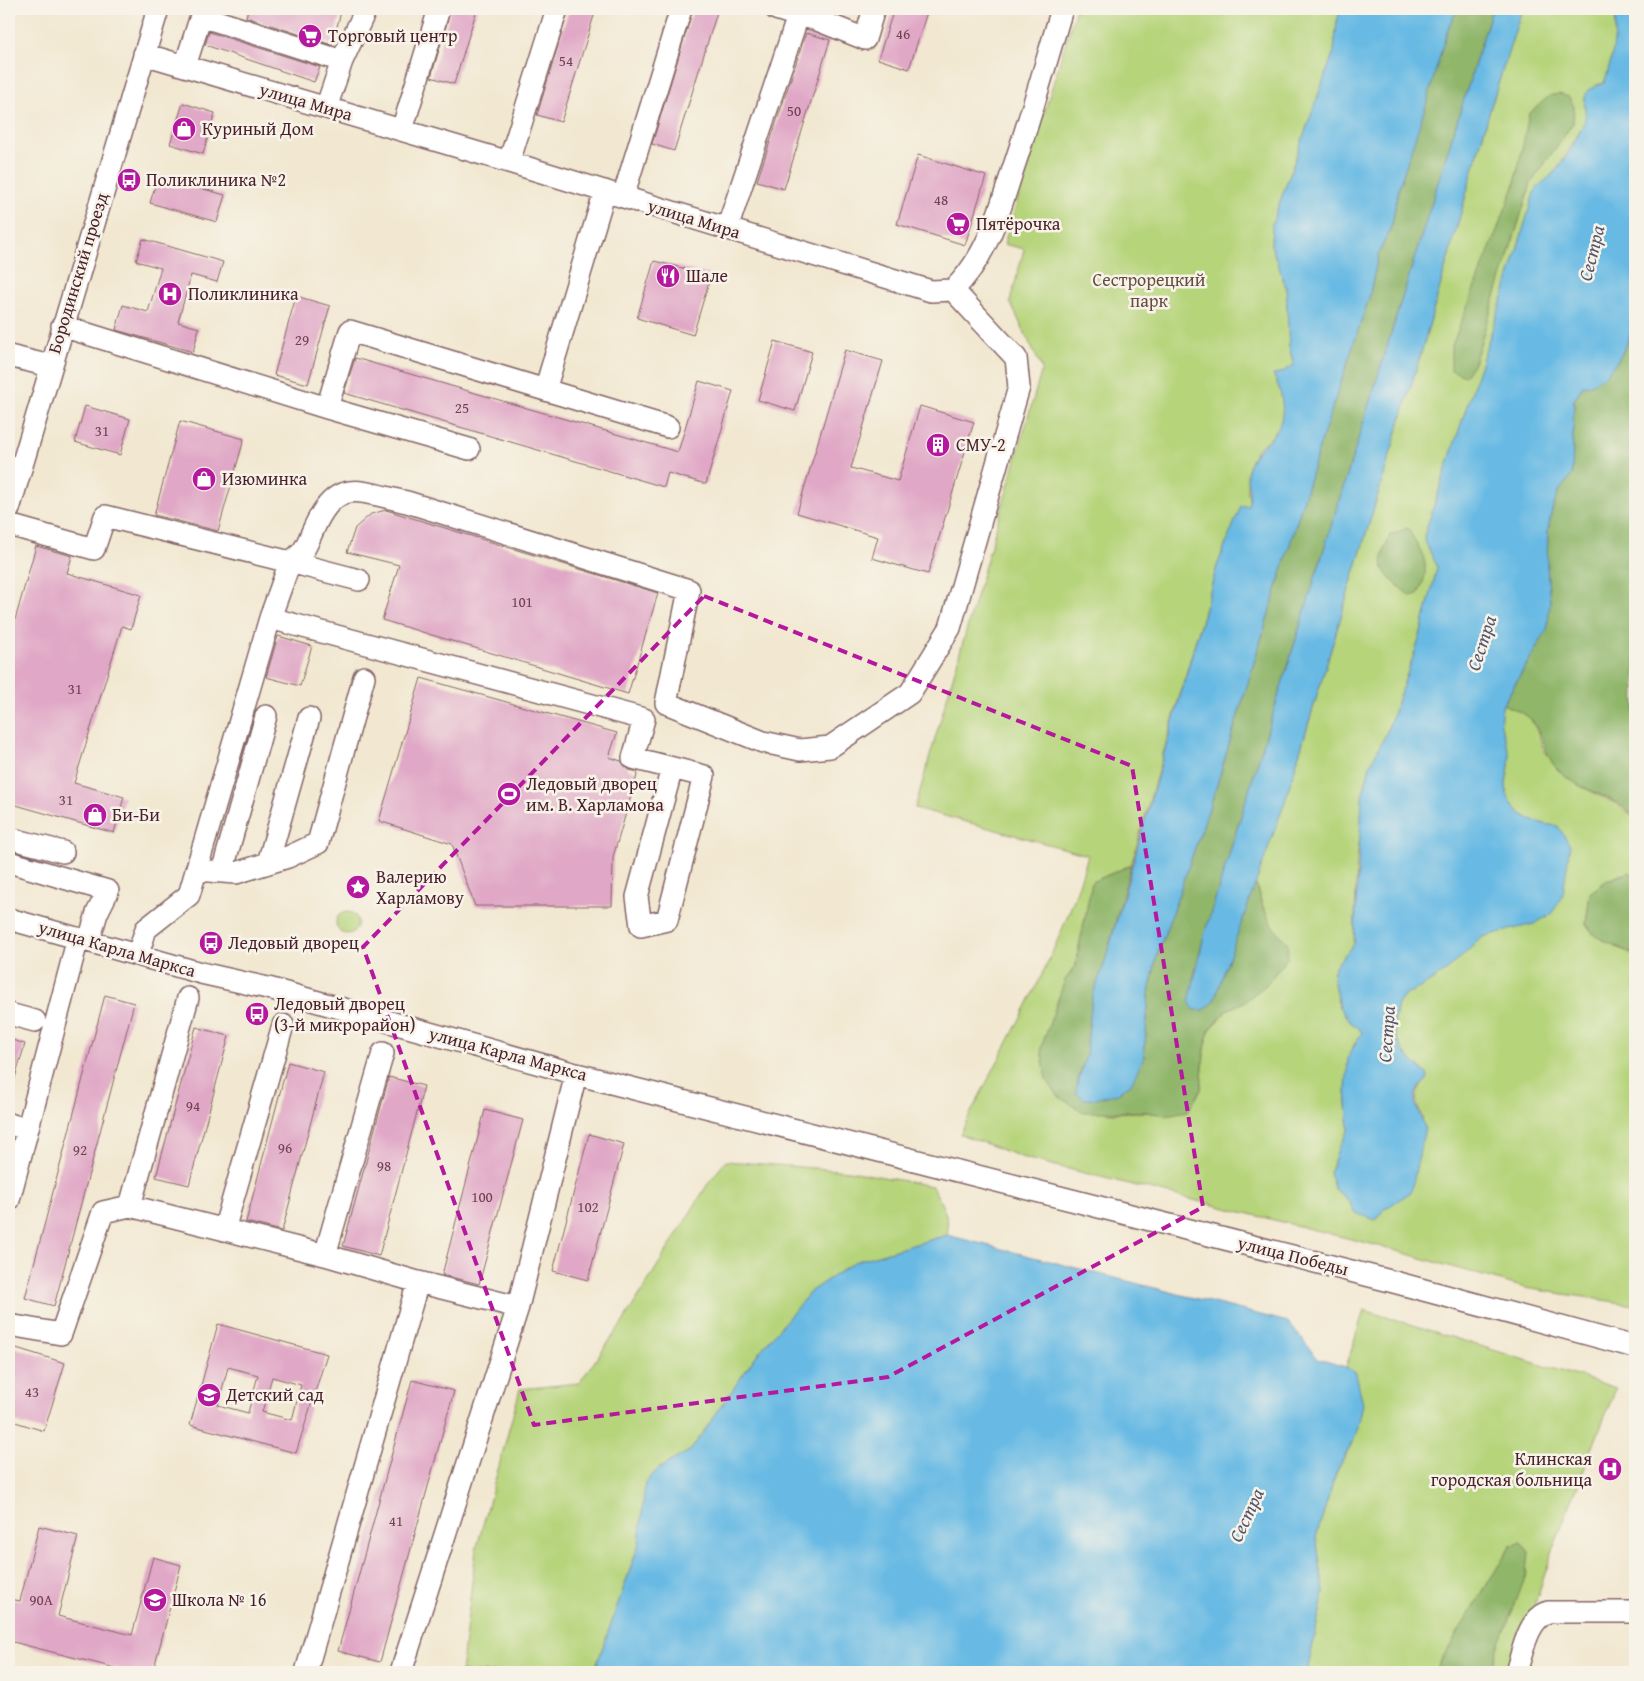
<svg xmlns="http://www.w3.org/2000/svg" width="1644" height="1681" font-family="'Gentium Book Plus',serif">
<rect width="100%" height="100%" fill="#f7f3e8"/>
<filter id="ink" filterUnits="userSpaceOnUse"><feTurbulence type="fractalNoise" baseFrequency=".02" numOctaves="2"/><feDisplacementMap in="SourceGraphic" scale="10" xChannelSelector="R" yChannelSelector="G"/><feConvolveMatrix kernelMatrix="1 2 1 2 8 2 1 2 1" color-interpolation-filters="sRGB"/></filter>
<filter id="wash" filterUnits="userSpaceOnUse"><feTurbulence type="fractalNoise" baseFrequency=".0096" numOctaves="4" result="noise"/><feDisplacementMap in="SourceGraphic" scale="20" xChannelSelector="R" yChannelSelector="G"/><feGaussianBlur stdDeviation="1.12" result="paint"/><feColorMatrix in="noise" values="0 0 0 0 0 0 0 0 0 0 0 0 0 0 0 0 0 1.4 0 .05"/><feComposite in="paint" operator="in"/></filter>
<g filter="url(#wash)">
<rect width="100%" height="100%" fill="#f2e8d1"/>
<path fill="#b6d47a" stroke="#807a52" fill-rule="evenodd" d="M1076,9H1341L1337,21L1334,51L1272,224L1271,245L1286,287L1289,347L1294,365L1283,372L1273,375C1284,393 1288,420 1272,436C1267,441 1258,446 1255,453C1252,462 1246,478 1247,487C1247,494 1251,498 1248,506L1241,507L1217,566L1131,865L1092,882L1075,967L1065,980L1041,1048L1046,1079L1110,1113L1146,1112L1166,1115L1201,1090L1204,1054L1209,1031L1227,1010L1244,1002L1287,942L1273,929L1264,909L1255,883L1284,804L1424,343L1492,103L1522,9H1616C1616,36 1614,57 1604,83L1595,85L1584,99L1587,116L1580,131L1558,168L1534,193L1505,291L1424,536C1426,548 1434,556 1437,568L1419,640L1386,734L1370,765L1357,858L1354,944L1335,966L1333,978L1339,1007L1363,1032L1353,1046L1346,1090L1349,1129L1338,1149L1330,1173L1334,1188L1349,1201L1355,1213L1385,1209L1395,1202L1423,1119C1415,1102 1412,1093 1427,1080L1428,1075L1404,1053L1396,1038L1394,1023L1398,1004L1406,994L1435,979L1482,937L1501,930L1558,826C1534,824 1506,812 1506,784C1507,774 1511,763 1508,753C1503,731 1496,729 1503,704L1529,716L1537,731L1545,752L1578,785L1615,803L1635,817V875C1620,869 1602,884 1590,893L1586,924L1616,947L1635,955V1305L1525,1288L1383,1247L1024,1158L960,1134C1005,1044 1062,951 1088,855L915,808L1042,369L1010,302L1024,249L1004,244ZM1573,123L1531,183L1474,363L1522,151Z
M336 923a11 11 0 1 1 22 0a11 11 0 1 1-22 0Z
M726,1161L850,1171L932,1186C940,1201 951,1218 947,1235L854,1262L811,1291L756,1356L691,1450L658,1469L646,1482L639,1544L594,1672H461L476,1550L520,1389L579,1383L623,1322L709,1182Z
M1364,1310L1616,1388L1555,1544L1512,1672H1489L1494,1664L1520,1542L1511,1545L1434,1672H1307L1324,1592L1316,1537L1336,1473L1356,1435V1374L1346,1367Z"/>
<path fill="#90b66a" stroke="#6d6a4a" d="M1457,9H1492L1204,935L1193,979L1213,1003L1255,883C1263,908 1268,924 1287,942L1288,957L1266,985L1244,1002L1227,1010L1209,1031L1204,1054L1201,1090L1188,1111L1166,1115L1146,1112H1083L1058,1096L1046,1079L1041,1048L1065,980L1075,967L1092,882L1131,865L1104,965L1092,997L1086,1055L1077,1083L1144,1058L1149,993L1157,956L1215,791L1321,442L1369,298L1378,256L1392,224L1398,190L1446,34Z
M1559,94L1569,97L1574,107L1573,123L1531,183L1474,363L1465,376L1451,370V348L1515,184L1529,114L1549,96Z
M1635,319V817C1615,794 1578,792 1557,769C1544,755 1541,725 1527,716C1520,711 1510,708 1503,704L1528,663L1550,602L1547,567L1548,530L1552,510L1559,491L1572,475L1574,400L1583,386C1613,381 1628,345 1635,319Z
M1408,528C1423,555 1433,565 1418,594L1410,596C1382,572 1375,571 1390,535Z
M1629,872L1635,875V955L1595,936L1586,924L1590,893L1606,881Z
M1521,1542L1529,1552L1527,1573L1489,1672H1434L1511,1545Z"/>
<path fill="#68bae4" stroke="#596c88" d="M1341,9L1359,11L1363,9H1457L1446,34L1426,105L1398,190L1392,224L1378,256L1369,298L1321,442L1215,791L1157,956L1149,993L1144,1057L1131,1084L1118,1093L1095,1099H1084L1077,1094L1076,1089L1086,1055L1092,997L1104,965L1217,566L1241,506H1248C1253,493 1243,478 1249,465C1254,451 1264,446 1273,435C1288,419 1283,392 1273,375L1283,372L1294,365L1289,347L1286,287L1271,245L1272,224L1334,51L1337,21Z
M1492,9H1522L1492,103L1424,343L1284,804L1213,1003L1204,1010H1194L1189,1002L1204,935Z
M1616,9H1635V319C1628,345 1613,381 1583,386L1574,400L1572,475L1559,491L1552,510L1548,530L1547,567L1550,602L1547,630L1503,704C1497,727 1504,732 1509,753C1511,763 1507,774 1506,784C1506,812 1534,824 1558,826L1570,845L1563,894L1552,914L1534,924L1482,937L1450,968L1422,987L1406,994L1398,1004L1394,1023L1396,1038L1404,1053L1428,1075L1427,1080L1419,1087L1415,1095V1103L1425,1128L1411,1192L1385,1209L1376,1220L1355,1213L1349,1201L1334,1188L1330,1173L1338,1149L1349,1129L1346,1090L1348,1057L1362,1032L1350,1022L1339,1007L1333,978L1335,966L1354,944L1362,797L1370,765L1386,734L1419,640L1437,568C1434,556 1426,548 1424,536L1505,291L1534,193C1540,182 1551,178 1558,168C1568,156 1576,140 1582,127C1590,112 1580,103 1588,90L1604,83C1614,57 1615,36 1616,9Z
M947,1235L1288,1322L1318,1359L1346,1367L1356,1373L1363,1404L1356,1435L1336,1473L1316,1537L1324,1592L1307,1672H594L639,1544L645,1483L658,1469L691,1450L756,1356L811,1291L854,1262Z"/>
<g id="blocks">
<path fill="#e0a7c6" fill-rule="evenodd" d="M248,9H330L341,12L332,45L246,17Z
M451,9H477L454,84L431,77Z
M569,9H596L561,122L537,115Z
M693,9H718L674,151L652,144Z
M894,9H928L909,69L878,59Z
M209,32L320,67L314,82L205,45Z
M806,33L830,40L784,189L757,181Z
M183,103L215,113L203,154L170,144Z
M918,155L986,176L965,245L897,224Z
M158,176L225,195L217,222L150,203Z
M143,239L223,262L217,282L191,275L178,322L199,328L193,352L116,330L123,305L148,312L161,268L136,261Z
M654,261L711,275L693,335L637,318Z
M296,296L330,306L308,384L274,375Z
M775,341L812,352L795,411L758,400Z
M845,350L883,361L851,468L898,481L920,406L974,422L928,574L872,558L878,537L797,513Z
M355,358L678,452L699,381L733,391L706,484L668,473L664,487L344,393Z
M85,406L130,419L120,455L75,442Z
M180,421L244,439L218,531L154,515Z
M386,510L658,593L628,694L382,620L399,565L347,552L355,528L371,514Z
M36,546L72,556L67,573L141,595L131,629L122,626L74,783L124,797L114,833L9,803V641Z
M278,636L312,646L300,686L266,677Z
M421,678L617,733L609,757L621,761L629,770L638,772L613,857L612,906H475L452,844L379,821Z
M105,995L134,1003L54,1306L25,1298Z
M196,1027L229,1036L189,1185L156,1177Z
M9,1039L25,1044L12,1088H9Z
M288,1062L324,1072L282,1231L246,1222Z
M389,1077L424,1086L379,1256L343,1246Z
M485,1110L523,1120L479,1284L442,1275Z
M589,1134L624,1144L588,1280L553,1271Z
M218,1324L327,1354L296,1453L190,1425ZM228,1367L258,1375L248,1413L218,1405ZM272,1377L301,1385L292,1420L262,1412Z
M13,1347L65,1363L44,1431L9,1420V1360Z
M412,1380L454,1391L380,1662L338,1651Z
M39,1526L78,1536L58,1616L132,1635L153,1557L181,1565L153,1672H118L119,1669L9,1641V1599L20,1601Z"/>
</g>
</g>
<g filter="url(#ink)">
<use href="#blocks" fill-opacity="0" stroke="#856565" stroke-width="1"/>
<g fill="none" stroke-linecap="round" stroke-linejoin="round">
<g stroke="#856565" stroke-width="24">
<path id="minor" d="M776,9L798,16
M144,54L509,162L931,291L953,290C987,257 999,213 1013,169C1031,116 1046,62 1062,9
M185,66L201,16L342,61
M326,108L342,61L366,9
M402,130L439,9
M509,162L557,9
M623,197L681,9
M727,229L798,16L815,19L865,39L874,9
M62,326L327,408L469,449
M9,356L50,366
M545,390L605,191
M327,408L350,331L668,427
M9,509L158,9
M9,525L94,549L105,516L290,562C307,550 305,547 314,528C337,476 360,492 407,502L689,590L666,703L763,742L800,750L830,747L910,693L950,628L1019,387L1016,358L953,290
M270,618L290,562L359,580
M9,838L63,852
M9,862L108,891L97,913L89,941
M268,863L309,718
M196,870L236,873L288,857L318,843L364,677
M222,872L266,716
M9,919L201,973L272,989L576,1074L1394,1282L1635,1347
M138,954L146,929L189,895L270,618L644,719L633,758L704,776L667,920L641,926L637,897L672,768
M9,1014L35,1021
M9,1124L27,1129
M9,1200L78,938
M130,1206L188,998
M224,1230L283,1025
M325,1255L383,1053
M418,1282L518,1307
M9,1325L61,1334L103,1212L130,1206L325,1255L418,1282L306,1672
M401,1672L518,1307L576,1074
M1516,1672C1523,1652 1527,1620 1548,1612H1635"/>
</g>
<use href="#minor" stroke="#fff" stroke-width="21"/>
</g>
</g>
<path fill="none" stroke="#b5179e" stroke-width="4" stroke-dasharray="10 6" stroke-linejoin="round" d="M704,596L1132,766L1203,1207L888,1377L534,1425L363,947Z"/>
<defs>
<g id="supermarket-disc" transform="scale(1.25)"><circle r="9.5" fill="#b5179e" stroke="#f7f3e8"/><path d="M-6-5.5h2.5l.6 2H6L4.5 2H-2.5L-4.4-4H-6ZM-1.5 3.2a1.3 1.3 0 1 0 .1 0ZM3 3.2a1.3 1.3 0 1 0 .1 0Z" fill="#fff"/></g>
<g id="shop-disc" transform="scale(1.25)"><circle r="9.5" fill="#b5179e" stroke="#f7f3e8"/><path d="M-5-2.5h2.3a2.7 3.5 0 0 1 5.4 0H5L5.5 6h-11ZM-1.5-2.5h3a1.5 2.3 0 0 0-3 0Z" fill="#fff"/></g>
<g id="bus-disc" transform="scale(1.25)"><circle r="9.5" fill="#b5179e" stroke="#f7f3e8"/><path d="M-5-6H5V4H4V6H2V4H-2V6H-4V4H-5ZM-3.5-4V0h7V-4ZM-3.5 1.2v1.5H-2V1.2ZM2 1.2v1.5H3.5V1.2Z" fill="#fff"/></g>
<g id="restaurant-disc" transform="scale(1.25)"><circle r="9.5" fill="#b5179e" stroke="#f7f3e8"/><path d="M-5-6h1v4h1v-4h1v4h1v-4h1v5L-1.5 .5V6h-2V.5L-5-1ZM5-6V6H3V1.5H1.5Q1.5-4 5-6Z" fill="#fff"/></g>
<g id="hospital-disc" transform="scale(1.25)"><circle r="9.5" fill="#b5179e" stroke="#f7f3e8"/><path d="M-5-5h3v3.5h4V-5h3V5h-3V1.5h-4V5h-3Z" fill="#fff"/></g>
<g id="building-disc" transform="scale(1.25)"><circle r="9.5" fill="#b5179e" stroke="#f7f3e8"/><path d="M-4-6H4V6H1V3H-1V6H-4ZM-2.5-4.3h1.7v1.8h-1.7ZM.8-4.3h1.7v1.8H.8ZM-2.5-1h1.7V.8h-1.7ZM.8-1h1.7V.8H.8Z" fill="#fff"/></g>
<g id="stadium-disc" transform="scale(1.25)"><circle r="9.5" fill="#b5179e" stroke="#f7f3e8"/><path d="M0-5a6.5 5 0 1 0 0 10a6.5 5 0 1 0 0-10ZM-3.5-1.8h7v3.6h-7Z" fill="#fff"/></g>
<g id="sight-disc" transform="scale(1.25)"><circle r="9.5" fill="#b5179e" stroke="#f7f3e8"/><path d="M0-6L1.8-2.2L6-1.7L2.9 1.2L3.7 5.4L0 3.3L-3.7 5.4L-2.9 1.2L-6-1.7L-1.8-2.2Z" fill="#fff"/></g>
<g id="school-disc" transform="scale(1.25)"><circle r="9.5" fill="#b5179e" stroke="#f7f3e8"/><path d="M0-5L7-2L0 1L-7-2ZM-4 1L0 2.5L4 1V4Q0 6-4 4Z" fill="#fff"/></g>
</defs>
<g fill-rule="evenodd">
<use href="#supermarket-disc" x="310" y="36"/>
<use href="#shop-disc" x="184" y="129"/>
<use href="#bus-disc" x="129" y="180"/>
<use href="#supermarket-disc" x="958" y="224"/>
<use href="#restaurant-disc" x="668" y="276"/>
<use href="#hospital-disc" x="170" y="294"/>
<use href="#building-disc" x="938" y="445"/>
<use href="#shop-disc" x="204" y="479"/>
<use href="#stadium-disc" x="509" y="794"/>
<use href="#shop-disc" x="95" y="815"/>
<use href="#sight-disc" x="358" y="887"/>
<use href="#bus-disc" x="211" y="943"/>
<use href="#bus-disc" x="257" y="1014"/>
<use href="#school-disc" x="209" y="1395"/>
<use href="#hospital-disc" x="1610" y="1469"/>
<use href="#school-disc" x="155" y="1600"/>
</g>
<g text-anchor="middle" stroke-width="5" stroke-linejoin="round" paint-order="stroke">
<g font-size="15" fill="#704152">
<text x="903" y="39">46</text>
<text x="566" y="66">54</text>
<text x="794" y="116">50</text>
<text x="941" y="205">48</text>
<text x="302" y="345">29</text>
<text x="462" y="413">25</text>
<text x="102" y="436">31</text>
<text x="522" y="607">101</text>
<text x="75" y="694">31</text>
<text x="66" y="805">31</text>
<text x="193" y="1111">94</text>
<text x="285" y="1153">96</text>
<text x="80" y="1155">92</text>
<text x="384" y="1171">98</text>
<text x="482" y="1202">100</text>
<text x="588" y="1212">102</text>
<text x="32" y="1397">43</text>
<text x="396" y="1526">41</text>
<text x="41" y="1605">90А</text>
</g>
<g font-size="18" fill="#4a1f2b" stroke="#f7f3e8" text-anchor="start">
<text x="328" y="42">Торговый центр</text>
<text x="202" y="135">Куриный Дом</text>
<text x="146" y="186">Поликлиника №2</text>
<text x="976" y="230">Пятёрочка</text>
<text x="686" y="282">Шале</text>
<text x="188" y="300">Поликлиника</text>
<text x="956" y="451">СМУ-2</text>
<text x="222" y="485">Изюминка</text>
<text x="526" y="790">Ледовый дворец<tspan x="526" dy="21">им. В. Харламова</tspan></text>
<text x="112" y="821">Би-Би</text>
<text x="376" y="883">Валерию<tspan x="376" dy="21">Харламову</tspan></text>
<text x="228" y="949">Ледовый дворец</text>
<text x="274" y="1010">Ледовый дворец<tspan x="274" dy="21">(3-й микрорайон)</tspan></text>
<text x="226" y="1401">Детский сад</text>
<text x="1592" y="1465" text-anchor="end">Клинская<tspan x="1592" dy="21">городская больница</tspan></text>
<text x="172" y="1606">Школа № 16</text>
</g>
<g font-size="18" fill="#4a1f2b" stroke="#f7f3e8">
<text transform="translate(306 102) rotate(16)" y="6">улица Мира</text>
<text transform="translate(694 219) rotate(17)" y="6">улица Мира</text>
<text transform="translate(78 273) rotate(-73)" y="6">Бородинский проезд</text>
<text transform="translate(117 949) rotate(16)" y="6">улица Карла Маркса</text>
<text transform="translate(508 1054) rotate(15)" y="6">улица Карла Маркса</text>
<text transform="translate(1293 1256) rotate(14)" y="6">улица Победы</text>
</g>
<g font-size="18" fill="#654c3f" stroke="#f7f3e8">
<text x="1149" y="286">Сестрорецкий<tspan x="1149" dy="21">парк</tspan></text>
</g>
<g font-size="19" font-style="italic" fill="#54556c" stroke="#f7f3e8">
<text transform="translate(1591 253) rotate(-76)" y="7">Сестра</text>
<text transform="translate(1481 643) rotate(-72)" y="7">Сестра</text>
<text transform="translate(1386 1034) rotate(-86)" y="7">Сестра</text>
<text transform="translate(1246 1515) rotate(-65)" y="7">Сестра</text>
</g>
</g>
<rect width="1644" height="1681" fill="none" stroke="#f7f3e8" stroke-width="30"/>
</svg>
